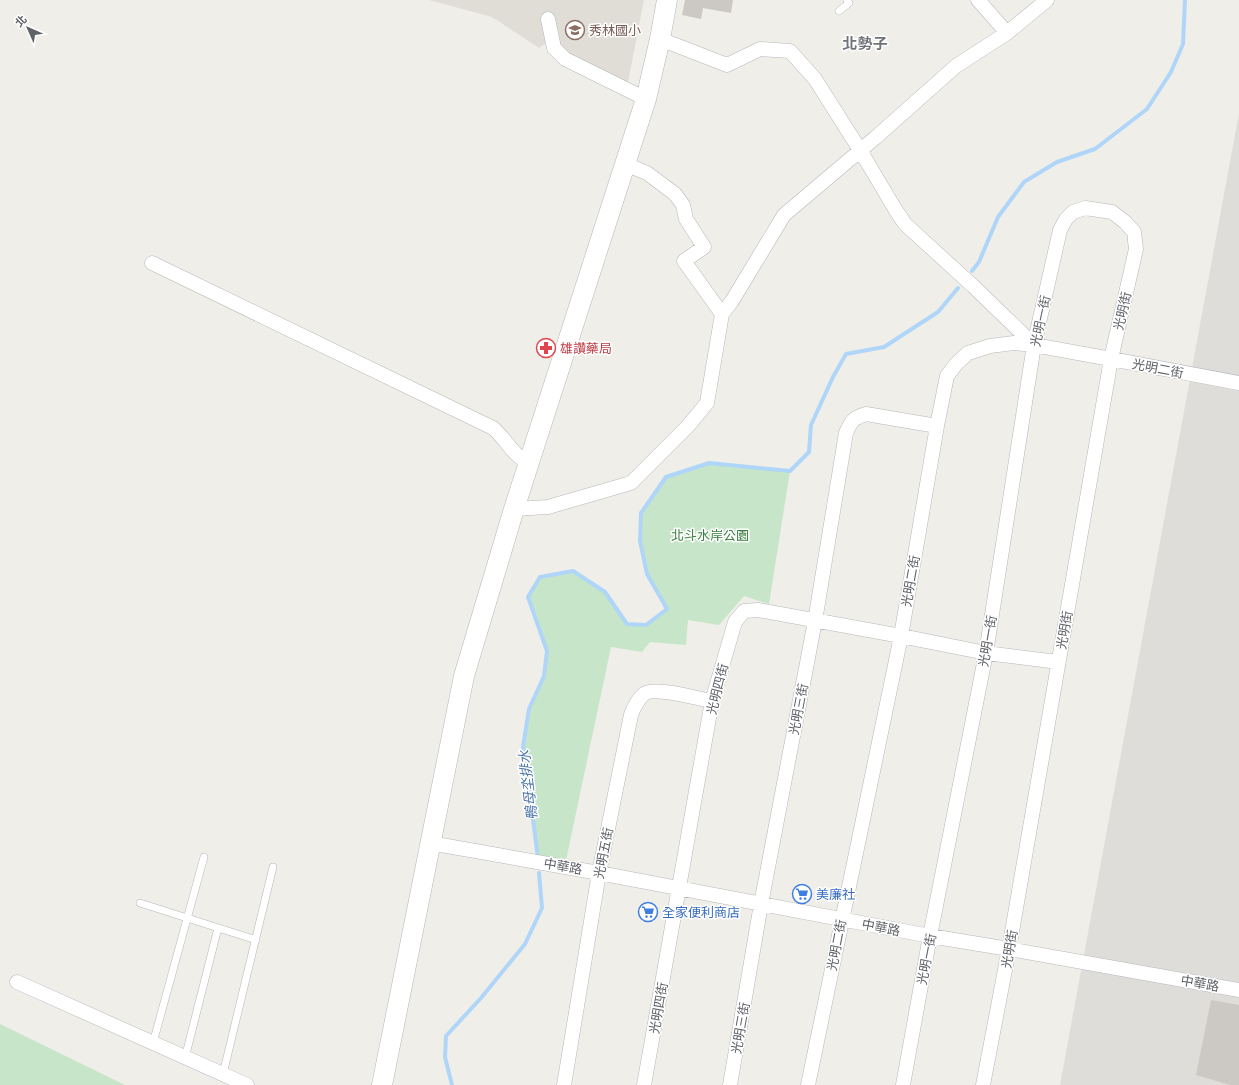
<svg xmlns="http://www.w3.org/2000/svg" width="1239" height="1085" font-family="'Space Grotesk','Noto Sans TC',sans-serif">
<rect width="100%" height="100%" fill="#f0eee8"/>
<path fill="#dfddda" d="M1239,113V1085H1060Z"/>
<path fill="#e0ddd6" d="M429,0H644L628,82L572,68L548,42L539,48L492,17Z"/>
<path fill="#c7e5c8" d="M709,463L790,471L769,604L744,596L719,625L688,620L686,645L650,642L642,652L611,647L565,865L538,860L523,747L529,711L544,675L547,651L528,597L540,577L573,572L605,592L627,624L646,625L667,609L647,574L640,535L641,513L666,477Z
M0,1024L125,1085H0Z"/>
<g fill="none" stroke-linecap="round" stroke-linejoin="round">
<path stroke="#afd6f9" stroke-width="4" d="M972,271L979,262L998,217L1024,182L1057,162L1095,149L1147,109L1171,72L1183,44L1185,0
M538,859L534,827L523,747L529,709L544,676L547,651L528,597L540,577L573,571L605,592L627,624L646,625L667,609L647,574L640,541L641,513L666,477L709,463L790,471L809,452L811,425L833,377L846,354L884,347L938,312L958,288
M452,1085L445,1057L446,1036L481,998L525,944L542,908L539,873"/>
</g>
<path fill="#ccc9c4" d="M685,0H733L731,13L703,8L701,19L682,15Z
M1211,1000L1239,1005V1085H1230L1196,1075Z"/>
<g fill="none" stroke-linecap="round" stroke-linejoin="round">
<g stroke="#b5b7bb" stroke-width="8">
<path id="lane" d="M839,11L849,3L847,0
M140,903L256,940
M153,1043L204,857
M185,1058L218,928
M223,1074L273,867"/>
</g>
<g stroke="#b5b7bb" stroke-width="15">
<path id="street" d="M978,0L1007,33
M548,19L554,48L565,59L646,99
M660,39L727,65L760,49L790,51L815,79L860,150L895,209L905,224L973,286L1034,345
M625,164L647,173L675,194L683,205L686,219L704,247L684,261L722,314
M152,263L493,428C506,439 513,456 529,463
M514,509L548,507L631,483L688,426L707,403L722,314L732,301L784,215L875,138L956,66L1007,33L1047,0
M430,843L599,873L930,936L1009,949L1239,990
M17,982L247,1085
M564,1085L599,873L631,715C634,707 638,699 644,694C655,686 698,699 712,701
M644,1085L712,701L735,622L744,611L758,610L901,636L986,653L1058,662
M730,1085L761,904L815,621L846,433C851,421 853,418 866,414L937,426
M808,1085L901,636L937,426L947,376L956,364L968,353L990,346L1014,343L1034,345L1111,359L1239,383
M903,1085L930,936L986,653L1034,345L1060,230L1066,219L1073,212L1085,208L1112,212L1125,222L1134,232L1136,249L1111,359L1009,949L983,1085"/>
</g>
<g stroke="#b4b6bb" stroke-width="21">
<path id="secondary" d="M382,1085L464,676L514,509L646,99L660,39L667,0"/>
</g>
<use href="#lane" stroke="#fff" stroke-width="7"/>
<use href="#street" stroke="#fff" stroke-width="14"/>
<use href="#secondary" stroke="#fff" stroke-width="20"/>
</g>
<defs>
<g id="school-ring" transform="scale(1)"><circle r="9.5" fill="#fff" stroke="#8d6e63" stroke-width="1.5"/><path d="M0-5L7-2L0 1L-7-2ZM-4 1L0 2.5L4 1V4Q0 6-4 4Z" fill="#8d6e63"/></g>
<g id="pharmacy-ring" transform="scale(1)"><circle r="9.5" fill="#fff" stroke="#e0444e" stroke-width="1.5"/><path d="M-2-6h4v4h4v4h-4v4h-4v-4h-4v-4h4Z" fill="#e0444e"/></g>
<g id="supermarket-ring" transform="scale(1)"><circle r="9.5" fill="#fff" stroke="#3f7fe0" stroke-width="1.5"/><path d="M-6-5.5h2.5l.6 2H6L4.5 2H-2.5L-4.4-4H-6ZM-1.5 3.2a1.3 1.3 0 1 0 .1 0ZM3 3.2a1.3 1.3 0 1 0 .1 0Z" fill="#3f7fe0"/></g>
</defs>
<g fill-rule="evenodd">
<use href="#school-ring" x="575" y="30"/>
<use href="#pharmacy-ring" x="546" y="348"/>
<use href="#supermarket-ring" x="802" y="894"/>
<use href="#supermarket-ring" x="648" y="912"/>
</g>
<g text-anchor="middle" stroke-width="3" stroke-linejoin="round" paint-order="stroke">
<g font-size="13" fill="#785e54" stroke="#fff" text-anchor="start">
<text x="589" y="35">秀林國小</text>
</g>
<g font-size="13" fill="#5f6267" stroke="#fff">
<text transform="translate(1122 311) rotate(-77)" y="5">光明街</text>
<text transform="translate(1040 321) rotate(-78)" y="5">光明一街</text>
<text transform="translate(1158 368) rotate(11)" y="5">光明二街</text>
<text transform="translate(910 581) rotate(-80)" y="5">光明二街</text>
<text transform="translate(1064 630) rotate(-80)" y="5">光明街</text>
<text transform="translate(987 641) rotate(-80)" y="5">光明一街</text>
<text transform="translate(717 689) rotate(-76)" y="5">光明四街</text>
<text transform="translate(798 709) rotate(-79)" y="5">光明三街</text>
<text transform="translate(603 853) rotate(-79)" y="5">光明五街</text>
<text transform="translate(563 866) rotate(10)" y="5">中華路</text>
<text transform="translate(881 927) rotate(11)" y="5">中華路</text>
<text transform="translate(836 945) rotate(-79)" y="5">光明二街</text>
<text transform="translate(1009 949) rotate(-80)" y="5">光明街</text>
<text transform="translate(926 959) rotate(-79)" y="5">光明一街</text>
<text transform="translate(1200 983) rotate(10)" y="5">中華路</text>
<text transform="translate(658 1008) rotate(-80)" y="5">光明四街</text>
<text transform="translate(740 1028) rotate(-80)" y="5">光明三街</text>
</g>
<g font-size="13" fill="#be3a42" stroke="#fff" text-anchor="start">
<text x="560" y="353">雄讚藥局</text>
</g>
<g font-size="13" fill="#3c8141" stroke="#fff">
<text x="710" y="540">北斗水岸公園</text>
</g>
<g font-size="13" fill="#366cbe" stroke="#fff" text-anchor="start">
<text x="816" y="899">美廉社</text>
<text x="662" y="917">全家便利商店</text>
</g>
<g font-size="14" font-style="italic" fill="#4c76ab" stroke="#fff">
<text transform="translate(528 785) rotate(-97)" y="5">鴨母坔排水</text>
</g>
<g font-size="15" font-weight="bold" fill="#707479" stroke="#fff">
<text x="865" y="49">北勢子</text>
</g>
</g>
<g transform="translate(28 28) rotate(315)" stroke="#ffffff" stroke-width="3" paint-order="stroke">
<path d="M0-3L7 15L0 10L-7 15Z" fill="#5f6267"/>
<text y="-6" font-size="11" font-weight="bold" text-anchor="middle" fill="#5f6267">北</text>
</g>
</svg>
